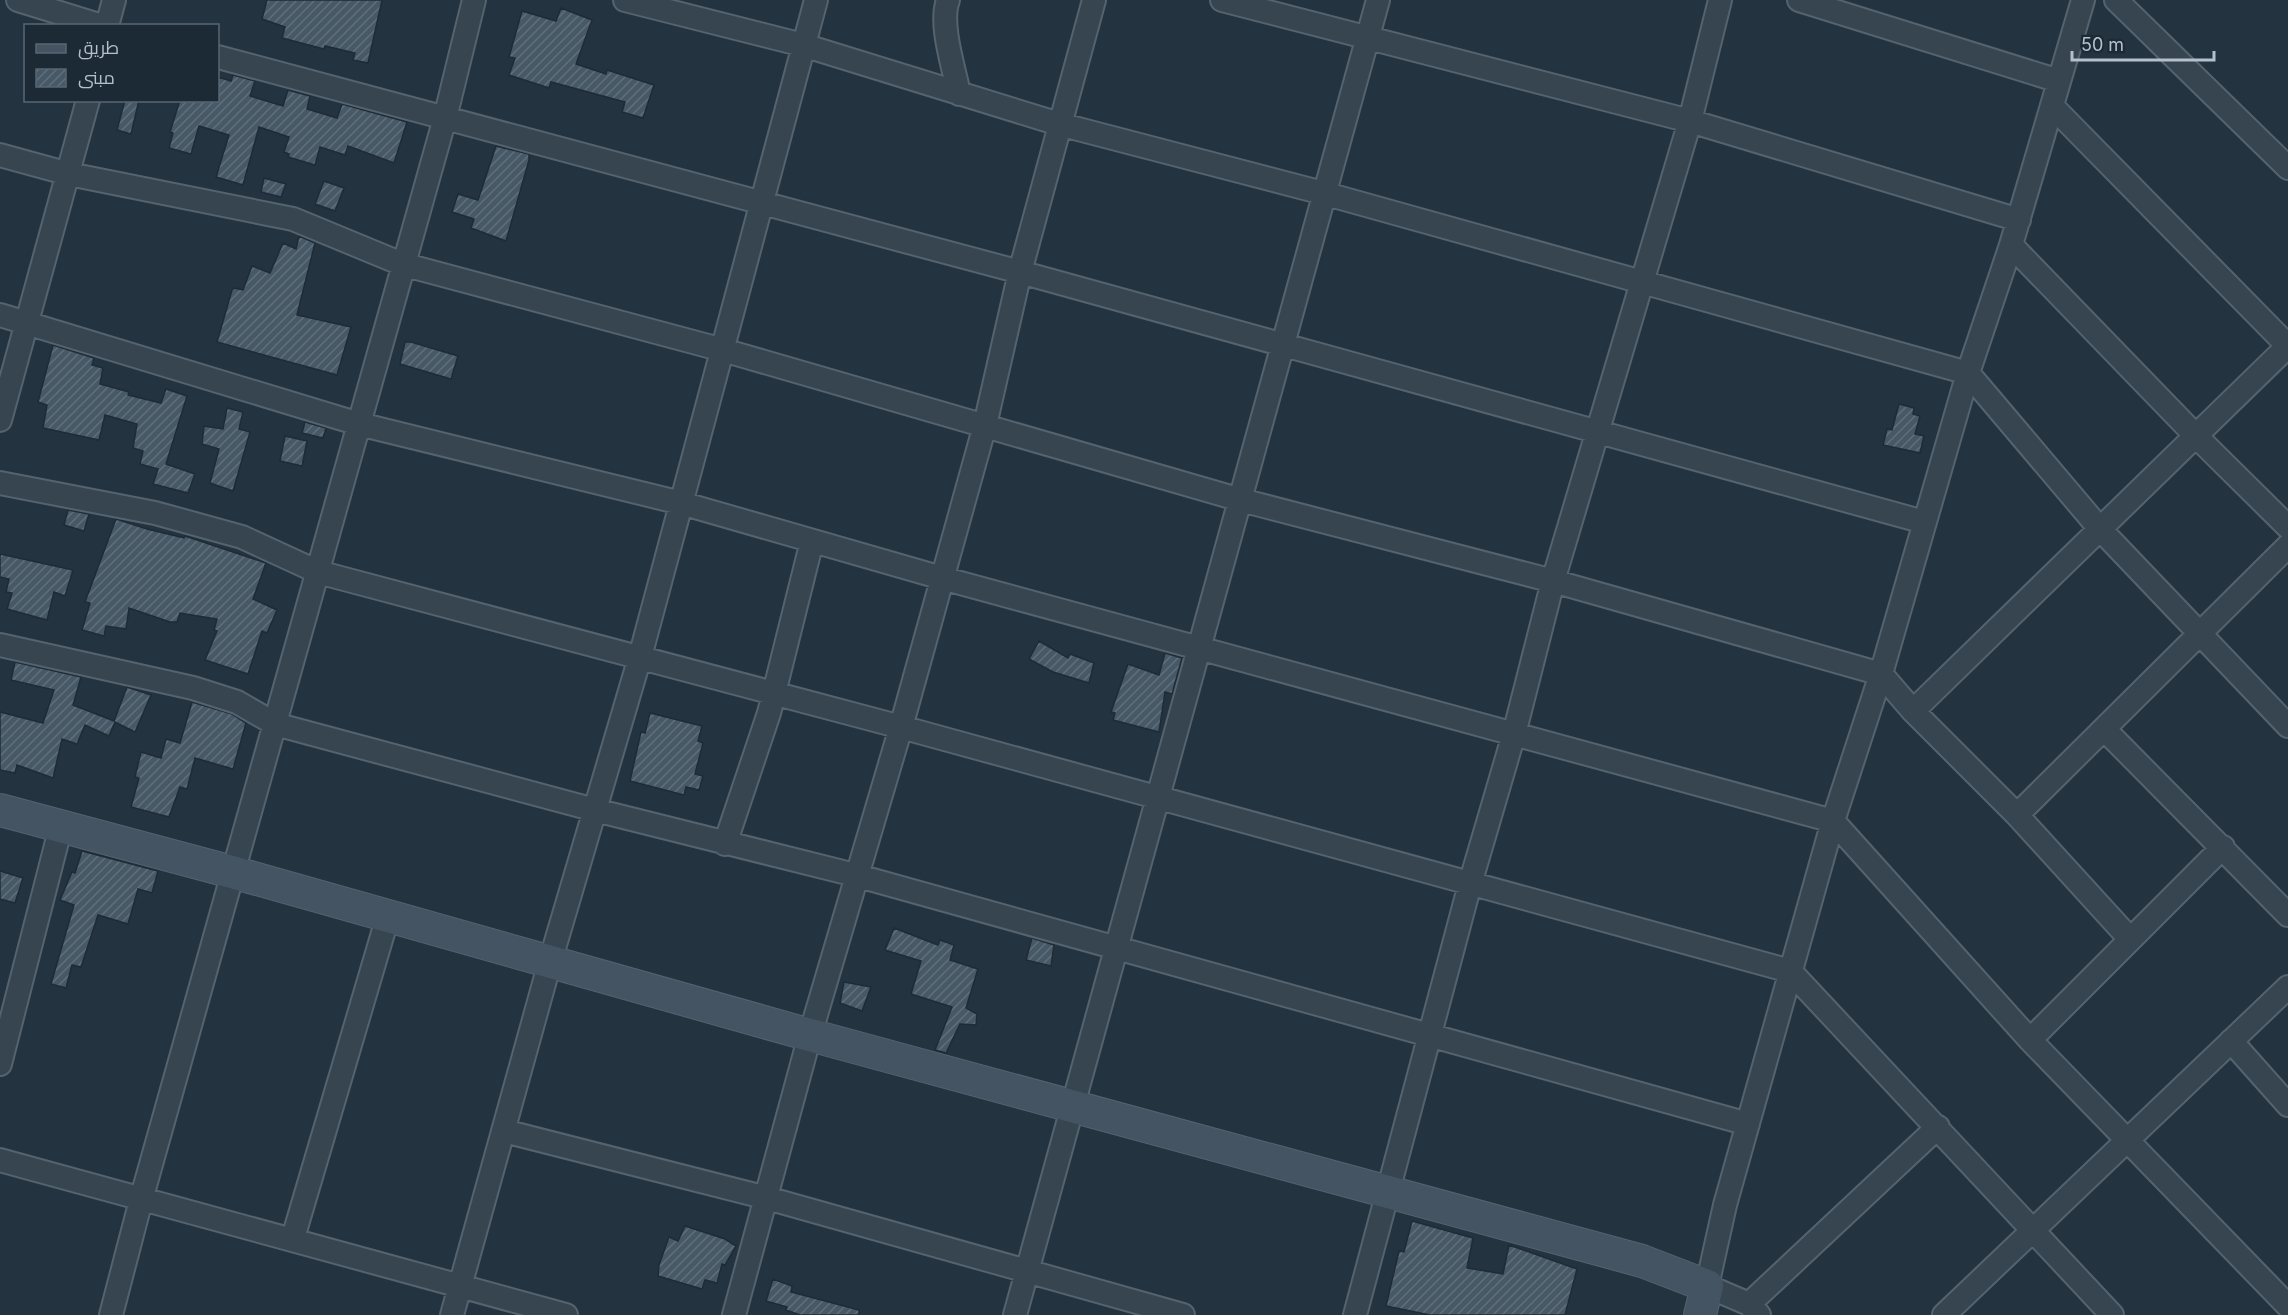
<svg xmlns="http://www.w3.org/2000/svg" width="2288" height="1315" font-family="Inter,Cairo,sans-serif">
<defs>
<pattern id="building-hatch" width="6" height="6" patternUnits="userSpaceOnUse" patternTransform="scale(1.5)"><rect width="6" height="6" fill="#475966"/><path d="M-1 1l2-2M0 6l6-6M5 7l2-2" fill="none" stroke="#5f6f7b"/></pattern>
</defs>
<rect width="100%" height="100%" fill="#233340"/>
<path fill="url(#building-hatch)" stroke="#1e2c37" stroke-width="1.5" d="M267,0H382L368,63L353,60L355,53L325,46L324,49L282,38L285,27L262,19Z
M561,8L592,20L576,64L606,74L607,70L654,85L643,118L622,112L625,102L551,82L549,88L509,75L515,58L509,57L522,11L556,21Z
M233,75L255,81L250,96L283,106L288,90L310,96L307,109L337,118L342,104L407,122L394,163L348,146L345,155L320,147L315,165L288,157L289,154L284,152L289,137L259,127L243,185L216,177L229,135L199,126L191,154L169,148L173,133L170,132L180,100H218V77L231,81Z
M125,100H139L131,134L117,130Z
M496,146L529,154V160L506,241L471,228L474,219L452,212L458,194L478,200Z
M264,178L286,184L281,197L261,192Z
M324,181L344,188L335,211L315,204Z
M299,236L315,243L297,315L351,327L337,375L217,342L232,290L234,288L243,290L252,266L270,273L283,243L296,249Z
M405,342H411L458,356L451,379L400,364Z
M53,345L94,358L92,365L103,368L100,384L129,392L128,395L161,403L166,389L187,396L166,464L195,474L188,493L153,484L158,469L140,464L143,451L133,448L137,424L105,415L99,440L43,428L47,405L38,402Z
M1899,404L1914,408L1913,414L1920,416L1915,434L1924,436L1920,453L1883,445L1887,429L1892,430Z
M227,408L243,412L239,429L250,432L233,491L210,483L219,449L202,444L204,426L223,429Z
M305,422L326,428L323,438L302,433Z
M285,436L307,441L302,466L280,461Z
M68,510L89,514L84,531L64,525Z
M116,519L147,529L184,538L185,536L266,563L253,599L277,610L267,633L262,631L248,674L205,660L217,631L214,630L217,619L180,613L177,622H170L129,608L126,629L106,626L104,636L82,630L90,603L85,602Z
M0,554L73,570L65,596L54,592L47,620L7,609L12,593L6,592L9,579L0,577Z
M1039,641L1068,658L1070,654L1094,663L1089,683L1053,672L1029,659Z
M1165,653L1182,658L1172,694L1165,692L1159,732L1113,720L1115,713L1111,712L1128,664L1159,675Z
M15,662L81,677L73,705L114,721L127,687L151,695L135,732L115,722L109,736L85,725L77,744L62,739L53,778L17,765L15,773L0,770V712L43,723L54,690L11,680Z
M192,702L232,714L246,723L233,769L195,758L187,789L180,787L169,817L131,807L139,778L135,777L141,752L161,758L166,739L180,743Z
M650,713L702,726L698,741L703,743L695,774L703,776L699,790L686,787L684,795L630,781L641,732L645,733Z
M82,851L158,871L152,893L138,889L128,924L98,915L81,967L72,965L66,988L51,984L74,905L60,900L72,872L75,873Z
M0,871L23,878L15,903L0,899Z
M894,928L938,945L940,940L954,945L950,960L978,969L966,1008L977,1014L976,1025L960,1024L946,1053L935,1050L952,1007L911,994L921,961L885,950Z
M1032,938L1054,945L1051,966L1026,960Z
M844,982L871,987L862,1011L840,1003Z
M1412,1221L1473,1238L1467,1268L1503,1274L1509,1245L1577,1269L1565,1315H1430L1386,1306L1399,1251L1404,1252Z
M685,1226L725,1239L736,1246L725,1265L722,1264L717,1283L705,1280L702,1289L658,1276L659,1265L669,1237L678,1241Z
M773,1279L792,1286L791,1292L859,1310V1315H800L786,1310L787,1307L766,1301Z"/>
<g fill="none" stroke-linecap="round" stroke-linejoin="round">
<g stroke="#55636e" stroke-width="26">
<path id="street" d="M18,0L102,26
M625,0L803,45L1059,124L1323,193L1968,373L2100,529L2288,726
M948,0C939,24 954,68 959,94
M1222,0L1690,121L2019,220
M1799,0L2059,81
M2116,0L2288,168
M107,26L114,0
M218,57L1020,272L1924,522
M2052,106L2288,346
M0,155L69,174L293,219L402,264L723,350L1241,500L1553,581L1881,674L1913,711L2017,815L2130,939
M2011,245L2197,437L2288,527
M0,315L359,424L681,503L942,578L1833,821L2030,1040L2288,1306
M0,420L88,100
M0,483L155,513L242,537L318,572L901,727L1790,971L2112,1315
M0,645L193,688L237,702L275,724L595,810L855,875L1748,1124
M1913,711L2288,346
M2104,729L2288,915
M2017,815L2288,546
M725,844L769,713L812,541
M2030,1040L2223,847
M2231,1041L2288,1105
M0,1064L61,826
M504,1131L767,1198L1183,1315
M0,1160L566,1315
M293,1238L388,916
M1749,1304L1938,1127
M111,1315L141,1200L445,118L474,0
M452,1315L550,962L640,657L816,0
M734,1315L810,1035L901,727L985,425L1020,272L1094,0
M1015,1315L1378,0
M1355,1315L1470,884L1514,734L1553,581L1690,121L1720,0
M1759,1315L1749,1304L1707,1286L1725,1205L1833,821L1881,674L1968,373L2011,245L2083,0
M1944,1315L2288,987"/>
</g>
<g stroke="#55636e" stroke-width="34">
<path id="secondary" d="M0,810L232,872L810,1035L1642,1261L1707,1286L1700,1315"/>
</g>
<use href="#street" stroke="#374550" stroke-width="22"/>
<use href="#secondary" stroke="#455463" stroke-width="32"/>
</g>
<rect x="24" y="24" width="195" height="78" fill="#1c2a35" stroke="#596671" stroke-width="1.5"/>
<rect x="36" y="44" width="30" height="9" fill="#455463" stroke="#596671" stroke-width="1.5"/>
<text x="78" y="54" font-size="18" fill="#b4c0cb">طريق</text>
<rect x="36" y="69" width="30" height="18" fill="url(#building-hatch)" stroke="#596671" stroke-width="1.5"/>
<text x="78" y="84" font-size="18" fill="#b4c0cb">مبنى</text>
<path d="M2072 51v9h142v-9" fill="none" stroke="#b4c0cb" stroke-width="3"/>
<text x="2081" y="51" font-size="18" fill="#b4c0cb" stroke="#1c2a35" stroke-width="4.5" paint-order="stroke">50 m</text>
</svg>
